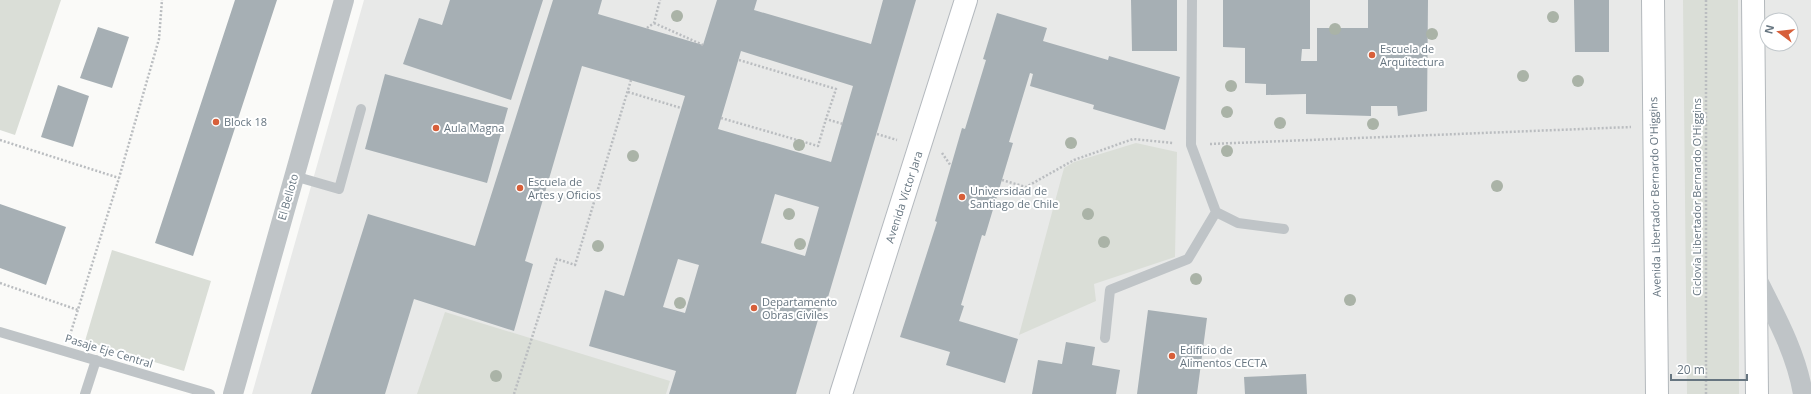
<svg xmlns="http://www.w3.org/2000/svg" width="1811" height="394" font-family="'Open Sans',sans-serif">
<rect width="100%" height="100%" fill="#fafaf8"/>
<path fill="#e8e9e8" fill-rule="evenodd" d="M364,0H1811V394H252ZM1767,20H1791V44H1767Z"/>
<path fill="#daded7" d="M0,0H61L15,135L0,130Z
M1683,0H1738L1739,394H1687Z
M1136,143L1177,152L1175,257L1094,284L1096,301L1019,335L1064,168L1074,162Z
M112,250L211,281L184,371L85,341Z
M445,312L670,381L666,394H417Z"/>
<path fill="#a6afb4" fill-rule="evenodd" d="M235,0H277L193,256L155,243Z
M450,0H543L511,100L403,64L419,18L442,25Z
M553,0H602L598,14L703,45L717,0H757L754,10L871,44L883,0H916L826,304L823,303L796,394H669L676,371L589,346L605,290L624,296L685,96L582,66L525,261L533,264L514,331L414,299L385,394H311L368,214L475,246ZM741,51L853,86L831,162L718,129ZM775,194L819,207L805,256L761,243ZM678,259L699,265L685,313L663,307Z
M1131,0H1177V51H1132Z
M1223,0H1310V49H1302L1301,61H1317V28H1368V0H1428L1427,111L1398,116L1397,106H1371V116L1306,114V94L1266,95V84L1245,83V48L1223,47Z
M1574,0H1609V52H1575Z
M997,13L1047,28L1043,41L1108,60L1109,56L1180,77L1165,130L1093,109L1094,105L1030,86L1033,74L1030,73L1009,142L1013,143L985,236L982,235L961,305L964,306L959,321L1018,339L1005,383L946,365L950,352L900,337L937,222L935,221L962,128L965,129L986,60L983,59Z
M98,27L129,37L112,88L80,78Z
M385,74L508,108L487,183L365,149Z
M58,85L89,96L73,147L41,137Z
M0,204L66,227L46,285L0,268Z
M1148,310L1207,318L1197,394H1137Z
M1066,342L1095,347L1092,365L1120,370L1116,394H1032L1038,360L1062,364Z
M1306,374L1307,394H1245L1244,377Z"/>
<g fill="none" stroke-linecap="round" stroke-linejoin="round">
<g stroke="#b4b9be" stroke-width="24">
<path id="secondary" d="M841,394L966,0"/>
</g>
<g stroke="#b3b8bc" stroke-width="24">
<path id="primary" d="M1653,0L1657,394
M1753,0L1757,394"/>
</g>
<path stroke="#babdc0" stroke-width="2.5" stroke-dasharray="2 2" stroke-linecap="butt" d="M1706,0V394
M654,23L703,45
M647,28L654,23L660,0
M739,60L836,89L826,119L843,124
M628,92L681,108
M721,118L818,146L826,119
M877,134L897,140
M0,140L119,178
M1210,144L1631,127
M942,153L951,166
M1002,180L1026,187L1074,160L1133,139L1173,143
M0,283L78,310
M70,335L119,178L159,39L162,0
M514,394L557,259L575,265L631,80"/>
<path stroke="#bfc4c7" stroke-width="10" d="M1192,0L1191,145L1216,212L1238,223L1284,229
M294,176L339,189L361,109
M0,332L210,394
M1105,338L1110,290L1188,259L1216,212
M85,394L96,360"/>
<path stroke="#bfc4c7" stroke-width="20" d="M1756,277C1775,315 1796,352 1803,394
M233,394L344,0"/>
<use href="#secondary" stroke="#fff" stroke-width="22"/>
<use href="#primary" stroke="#fff" stroke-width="22"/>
</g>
<g fill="#aab3a7">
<circle cx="677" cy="16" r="6"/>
<circle cx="1553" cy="17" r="6"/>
<circle cx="1335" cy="29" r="6"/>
<circle cx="1432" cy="34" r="6"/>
<circle cx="1523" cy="76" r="6"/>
<circle cx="1578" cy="81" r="6"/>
<circle cx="1231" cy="86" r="6"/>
<circle cx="1227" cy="112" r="6"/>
<circle cx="1280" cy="123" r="6"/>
<circle cx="1373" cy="124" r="6"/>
<circle cx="1071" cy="143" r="6"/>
<circle cx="799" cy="145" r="6"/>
<circle cx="1227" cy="151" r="6"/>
<circle cx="633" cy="156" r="6"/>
<circle cx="1497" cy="186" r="6"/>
<circle cx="789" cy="214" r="6"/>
<circle cx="1088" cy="214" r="6"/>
<circle cx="1104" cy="242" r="6"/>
<circle cx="800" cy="244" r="6"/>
<circle cx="598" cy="246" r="6"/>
<circle cx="1196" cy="279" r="6"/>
<circle cx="1350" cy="300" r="6"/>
<circle cx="680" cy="303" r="6"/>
<circle cx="496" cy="376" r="6"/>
</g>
<g fill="#d75f3a" stroke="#fff" stroke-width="1.5">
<circle cx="1372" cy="55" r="4"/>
<circle cx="216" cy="122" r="4"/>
<circle cx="436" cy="128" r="4"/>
<circle cx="520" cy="188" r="4"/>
<circle cx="962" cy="197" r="4"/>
<circle cx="754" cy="308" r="4"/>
<circle cx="1172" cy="356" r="4"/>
</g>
<g text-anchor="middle" stroke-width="4" stroke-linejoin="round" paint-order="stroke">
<g font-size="11" fill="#667580" stroke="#fff" text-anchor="start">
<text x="1380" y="53">Escuela de<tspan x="1380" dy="13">Arquitectura</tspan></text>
<text x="224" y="126">Block 18</text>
<text x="444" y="132">Aula Magna</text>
<text x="528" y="186">Escuela de<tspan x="528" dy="13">Artes y Oficios</tspan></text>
<text x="970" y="195">Universidad de<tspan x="970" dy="13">Santiago de Chile</tspan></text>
<text x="762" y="306">Departamento<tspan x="762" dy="13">Obras Civiles</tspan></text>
<text x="1180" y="354">Edificio de<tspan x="1180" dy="13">Alimentos CECTA</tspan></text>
</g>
<g font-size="11" fill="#667580" stroke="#fff">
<text transform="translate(288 197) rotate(-74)" y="4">El Belloto</text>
<text transform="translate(904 197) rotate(-72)" y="4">Avenida Víctor Jara</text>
<text transform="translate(1655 197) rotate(-91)" y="4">Avenida Libertador Bernardo O'Higgins</text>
<text transform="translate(1697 197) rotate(-90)" y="4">Ciclovía Libertador Bernardo O'Higgins</text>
<text transform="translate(109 351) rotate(17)" y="4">Pasaje Eje Central</text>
</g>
</g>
<g transform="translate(1779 32) rotate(285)"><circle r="19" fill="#ffffff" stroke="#c2c8cc"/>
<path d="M0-3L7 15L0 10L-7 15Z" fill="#d75f3a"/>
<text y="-6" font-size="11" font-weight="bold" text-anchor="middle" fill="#667580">N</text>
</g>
<path d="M1671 374v6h76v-6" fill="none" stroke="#667580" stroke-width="2"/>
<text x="1677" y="374" font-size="12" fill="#667580" stroke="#ffffff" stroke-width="3" paint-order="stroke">20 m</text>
</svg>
